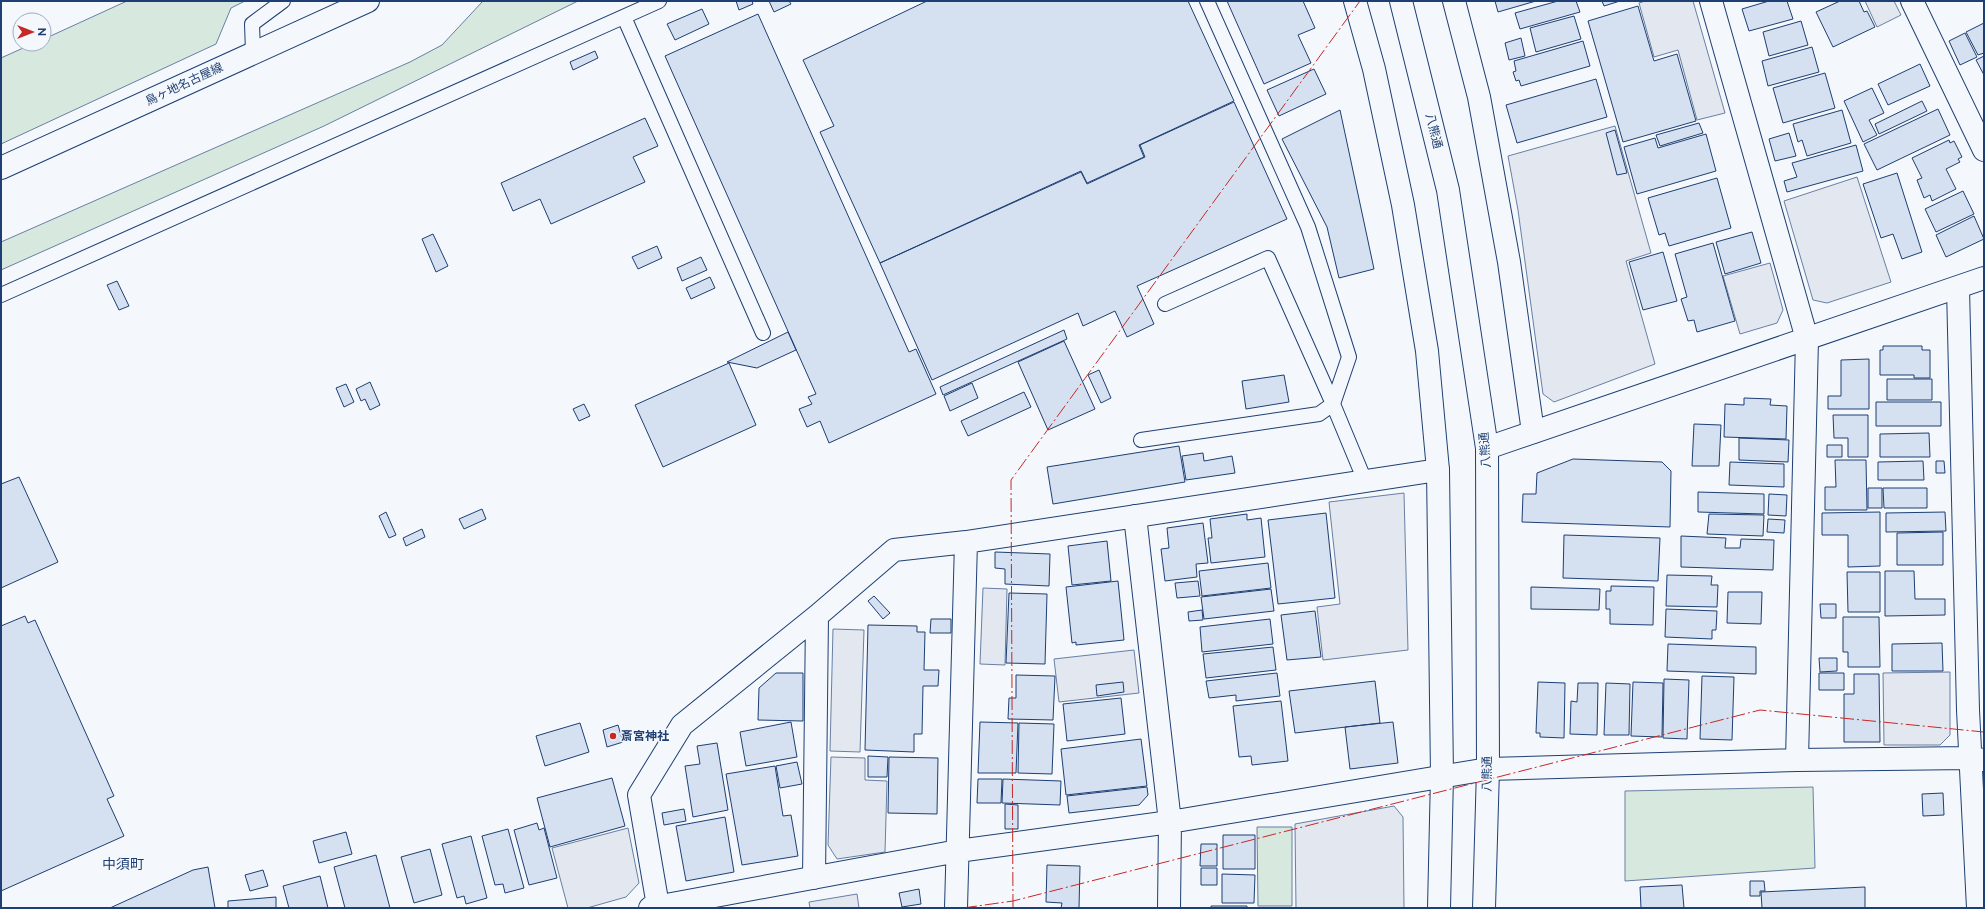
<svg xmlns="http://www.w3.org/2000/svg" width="1985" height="909" font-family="Raleway,'Noto Sans JP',sans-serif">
<rect width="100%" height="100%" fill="#f4f7fb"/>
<path fill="#d7e8df" stroke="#687fa3" d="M127,1H245L231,8L216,44L1,144V58L32,44H44V39Z
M483,1H578L324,126L1,270V242L410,62L442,45Z
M1813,787L1815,868L1625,881V791Z
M1257,827H1292V906H1258Z"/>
<path fill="#e3e8f0" stroke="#687fa3" d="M1645,1H1693L1725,113L1697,120L1678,50L1654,57L1639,3Z
M1865,1H1894L1901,15L1877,27Z
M1615,126L1651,253L1626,261L1655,364L1554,402L1543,394L1518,210L1508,156Z
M1857,177L1891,282L1827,303L1813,300L1784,201Z
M1770,263L1783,310L1777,323L1740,334L1723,276Z
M1404,493L1408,650L1323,660L1317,607L1340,604L1329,502Z
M983,588L1007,589L1005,665L980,664Z
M833,629L864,630L860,752L830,751Z
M1134,650L1139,693L1059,702L1054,659Z
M1950,672V735L1940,745H1884L1883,673Z
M831,757L865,758V780L887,781L885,852L837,859L828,845Z
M1394,806L1403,817L1404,908H1296L1295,824Z
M628,828L639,883L626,897L587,908H568L552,848Z
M857,894L859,908H810L809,902Z"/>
<path fill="#d5e0f0" stroke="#1d3f73" d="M736,1H752L753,4L739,10Z
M769,1H789L791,4L774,12Z
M927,1H1188L1234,101L1139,145L1144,157L1087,183L1081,171L880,263L820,132L834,126L803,60Z
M1227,1H1303L1315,28L1298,35L1311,63L1264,84Z
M1495,1H1536L1498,12Z
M1558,1H1576L1580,12L1520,29L1515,13Z
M1602,1H1620L1604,6Z
M1769,1H1787L1793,19L1749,31L1742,9Z
M1840,1H1859L1864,12L1867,11L1875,27L1833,47L1816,12Z
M1638,6L1654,61L1677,54L1696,121L1623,142L1588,21Z
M702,9L709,24L675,40L667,24Z
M758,14L909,352L916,349L936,394L829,443L820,421L807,427L799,409L812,404L808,397L816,394L665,56Z
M1574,16L1581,39L1536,52L1530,28Z
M1801,21L1808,45L1769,56L1763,32Z
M1984,23V53L1978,55L1966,32Z
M1965,33L1977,57L1960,65L1949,41Z
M1521,38L1525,56L1509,60L1505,43Z
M1583,41L1590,66L1521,86L1519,80L1516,81L1513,72L1516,71L1514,61Z
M1812,47L1819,72L1768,86L1762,61Z
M595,51L598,58L573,70L570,62Z
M1984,56V75L1976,60Z
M1920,64L1930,86L1888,105L1878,84Z
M1314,69L1326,94L1279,116L1267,90Z
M1825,73L1835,108L1783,123L1773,88Z
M1596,79L1607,117L1517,143L1506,105Z
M1872,88L1884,113L1869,120L1877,135L1863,142L1844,101Z
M1922,101L1927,111L1879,134L1875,124Z
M1234,102L1287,219L1137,286L1154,324L1127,337L1115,311L1083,326L1078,313L932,380L880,263L1081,172L1087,184L1145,157L1140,145Z
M1938,109L1950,135L1877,170L1864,144Z
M1340,110L1374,269L1339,278L1327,227L1282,139Z
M1842,110L1851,143L1807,156L1802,140L1798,142L1793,124Z
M645,118L658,146L633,157L645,182L551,224L540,199L513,211L501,183Z
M1699,123L1703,133L1660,146L1656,135Z
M1615,130L1627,173L1617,175L1606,133Z
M1789,133L1796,156L1775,161L1769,139Z
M1706,134L1716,171L1637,194L1624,147L1655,138L1658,148Z
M1949,140L1950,143L1954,141L1962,157L1958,159L1960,162L1946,169L1956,189L1932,201L1930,195L1924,198L1917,180L1922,178L1912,158Z
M1856,145L1863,171L1787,192L1784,181L1797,177L1792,163Z
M1897,173L1922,252L1902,259L1893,234L1881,238L1863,184Z
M1717,178L1731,228L1669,246L1665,233L1659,235L1648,198Z
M1963,191L1974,214L1936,232L1925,209Z
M1974,216L1984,239L1946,257L1936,235Z
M1752,232L1761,263L1725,274L1716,242Z
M433,234L448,266L436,272L422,239Z
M1713,243L1735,321L1697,332L1694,320L1688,321L1681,299L1687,297L1675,254Z
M657,246L662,258L638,269L632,257Z
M1663,252L1677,301L1643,310L1629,262Z
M701,257L707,270L682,281L677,268Z
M710,277L715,288L691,299L686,288Z
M117,281L129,306L119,310L107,285Z
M1064,330L1067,339L943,395L940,387Z
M788,332L796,350L757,368L727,362Z
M1064,341L1095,409L1048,430L1018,362Z
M1883,346H1922V350H1930V378H1914V375H1880V350H1883Z
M1869,359V409H1828V396H1841V360Z
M729,363L756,425L663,467L635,405Z
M1099,370L1111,398L1101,403L1088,375Z
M1284,375L1289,402L1246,409L1242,381Z
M1887,379H1932V400H1887Z
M370,382L380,405L370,410L365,399L361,401L356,389Z
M972,383L978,398L950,411L944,396Z
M346,384L354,402L344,407L336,388Z
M1024,392L1031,407L968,436L961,421Z
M1744,398L1771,399L1770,405L1787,406L1786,439L1724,437L1725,404L1744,405Z
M1876,402H1941V426H1876Z
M584,404L590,416L579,421L573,409Z
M1833,415H1868V457H1848V438H1834Z
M1694,424L1721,425L1719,466H1692Z
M1929,433L1930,457H1880V434Z
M1739,438L1789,440L1788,462L1739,460Z
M1827,445H1842V457H1827Z
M1179,446L1185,482L1053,504L1047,467Z
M1203,453L1204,461L1232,456L1235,473L1186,480L1182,456Z
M1573,459L1662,462L1671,471L1670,527L1522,522L1523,494H1536L1537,473Z
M1835,460H1866L1867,510H1825V487H1836Z
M1923,461L1924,480H1878V462Z
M1936,461H1944L1945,473H1936Z
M1730,462L1784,464V487L1729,485Z
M19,477L58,562L1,588V484Z
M1868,488H1882V508H1868Z
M1883,488H1927V508H1884Z
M1698,492L1764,494V514L1698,512Z
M1769,494L1787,495L1786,516L1768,515Z
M482,509L486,519L464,529L459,519Z
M386,512L396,535L389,538L379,516Z
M1880,512V566L1848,567V535H1822V513Z
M1945,512L1946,531L1886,532V513Z
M1326,513L1335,598L1278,604L1268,520Z
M1247,514V520L1261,518L1265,557L1211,563L1208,538H1212L1210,519Z
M1709,514L1764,515L1763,536L1707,534Z
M1768,519L1785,520L1784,533L1767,532Z
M1203,523L1208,563L1196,564L1197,577L1165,581L1161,549L1169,548L1167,528Z
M422,529L425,537L406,546L403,538Z
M1943,532V565H1897V533Z
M1564,535L1660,538L1658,581L1563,578Z
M1681,536L1726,538L1725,548H1740L1741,539L1774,540L1773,570L1681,567Z
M1107,541L1111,581L1072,585L1068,546Z
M995,552L1050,554L1049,586L1005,584V569L995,568Z
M1268,563L1271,588L1202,596L1199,571Z
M1885,571H1914L1915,599H1945V615L1885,616Z
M1847,572H1880V612H1848Z
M1667,575L1712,576L1711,585H1718L1717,607L1666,606Z
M1118,581L1124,640L1076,645V642L1072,643L1066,587Z
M1198,581L1200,596L1177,598L1175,583Z
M1611,586L1654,587L1653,625L1610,624V609H1606V591H1611Z
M1531,587L1600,589L1599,610L1531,609Z
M1271,589L1274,611L1204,619L1201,597Z
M1728,592H1762L1761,624L1727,623Z
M1009,593L1047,594L1045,664L1006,663Z
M874,596L890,613L883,619L868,601Z
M1820,604H1836V618H1821Z
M1666,609L1717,611L1716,630H1712V639L1665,637Z
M1202,610L1203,620L1189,621L1188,612Z
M1315,611L1321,657L1287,660L1281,615Z
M25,616L28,623L35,620L114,796L107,799L124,836L1,891V626Z
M1843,617H1879L1880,667H1848V652H1843Z
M931,619H951V633H930Z
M1270,619L1273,644L1202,652L1200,627Z
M868,625L917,626V632H925L924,670H939L938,686H923L922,734H914V752L865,750Z
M1942,643L1943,671H1892V644Z
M1668,644L1756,647V674L1667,671Z
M1273,647L1276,670L1206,678L1203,654Z
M1819,658H1837V671L1820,672Z
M776,673H803V721L758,720L759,688Z
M1277,673L1280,696L1236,701V695L1209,698L1206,681Z
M1819,673H1844V690H1819Z
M1854,674H1879L1880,742H1844V694H1854Z
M1016,675L1055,676L1053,720L1008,719L1009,698H1016Z
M1702,676L1734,677L1732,740L1700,739Z
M1664,679L1689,680L1687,739L1663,738Z
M1375,681L1380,723L1295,733L1289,691Z
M1123,682L1124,692L1097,696L1096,685Z
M1538,682L1565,683L1564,738L1540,737V733H1536Z
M1633,682L1663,683L1662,737L1631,736Z
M1578,683H1598L1597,735L1570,734L1571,701L1577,702Z
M1606,683L1630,684L1629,735H1604Z
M1121,698L1125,734L1067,741L1063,704Z
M1281,701L1288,761L1252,765L1251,756L1239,757L1233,706Z
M791,722L797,757L746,766L740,732Z
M980,722L1018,723L1016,773H978Z
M1393,722L1398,763L1350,769L1345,727Z
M580,723L589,752L545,766L536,736Z
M1019,723L1054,724L1052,774L1018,773Z
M618,725L623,742L607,747L603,730Z
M1141,739L1147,786L1066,795L1061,749Z
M717,743L728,810L693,817L685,766L700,764L697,746Z
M868,756L888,757L887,777H868Z
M889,757L938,758L937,814L888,813Z
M797,762L802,784L780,788L776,766Z
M775,766L783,816L791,815L798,856L742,865L726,774Z
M612,778L625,826L550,847L537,798Z
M978,779H1002L1001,803H977Z
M1003,779L1061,781L1060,805L1002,803Z
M1147,787L1148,795L1139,805L1069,813L1067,796Z
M1943,793L1944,815L1923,816L1922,794Z
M1005,804L1018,805V829H1005Z
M684,809L686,821L664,825L662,813Z
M725,817L734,872L686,881L676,826Z
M537,823L539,830L544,828L557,878L529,885L514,830Z
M508,829L524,888L505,893L503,884L495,885L482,836Z
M346,832L352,854L319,863L313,841Z
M1223,835H1255V869H1223Z
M471,836L487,898L466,904L464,896L457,898L442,844Z
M1201,844H1217V866H1200Z
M430,849L442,895L414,903L401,857Z
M376,855L390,908H345L334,867Z
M1047,865L1080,866L1079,908H1061L1062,903L1046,902Z
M208,867L215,908H110L193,870Z
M1201,868H1217V885H1201Z
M263,870L268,886L250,891L245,875Z
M1222,874L1255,875L1254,903H1222Z
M320,876L328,908H289L283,886Z
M1750,881H1764L1765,891H1760V896H1750Z
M1682,885L1684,908H1641L1640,887Z
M1865,887V908H1762L1761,892Z
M919,889L921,904L902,907L899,893Z
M276,897V908H228V901Z
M1211,906H1247V908H1211Z"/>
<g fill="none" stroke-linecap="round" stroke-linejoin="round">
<g stroke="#1d3f73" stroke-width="16">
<path id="service" d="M1207,1L1308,227L1349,357L1333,404L1365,481
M624,17L763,333
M253,52L252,24L283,1
M1,295L659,1
M1141,440L1319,414L1333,404L1268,258L1165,304"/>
</g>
<g stroke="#1d3f73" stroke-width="24">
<path id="minor" d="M1454,1L1479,97L1509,262L1533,432
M1711,1L1807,339L1797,760
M1912,1L1984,150
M1958,288L1968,710L1978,908
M1135,516L1170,822L1169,908
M814,878L817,616
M658,906L639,795L682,725L817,616L894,550L966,542L1438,470
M650,908L958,851L1170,822L1488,769L1797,760L1970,758L1984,760
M956,908L966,542"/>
</g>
<g stroke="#1d3f73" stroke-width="24">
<path id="tertiary" d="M1487,448L1984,278"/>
</g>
<g stroke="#1d3f73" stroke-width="24">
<path id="secondary" d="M1,168L368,1"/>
</g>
<g stroke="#1d3f73" stroke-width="24">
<path id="primary" d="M1355,1L1374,69L1403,205L1427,351L1438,470L1442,776L1439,908
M1401,1L1448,190L1487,448L1488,769L1484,908"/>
</g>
<use href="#service" stroke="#f4f7fb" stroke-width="14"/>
<use href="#minor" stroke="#f4f7fb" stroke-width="22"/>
<use href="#tertiary" stroke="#f4f7fb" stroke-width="22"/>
<use href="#secondary" stroke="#f4f7fb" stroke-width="22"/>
<use href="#primary" stroke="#f4f7fb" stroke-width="22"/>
<path stroke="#c62828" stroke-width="1" stroke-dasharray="14 3 2 3" stroke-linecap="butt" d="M963,908L1013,901L1760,710L1984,732
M1013,908L1011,480L1360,1"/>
</g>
<circle fill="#c62828" stroke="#f4f7fb" stroke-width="1.5" cx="613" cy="736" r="4"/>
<g text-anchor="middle" stroke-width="3" stroke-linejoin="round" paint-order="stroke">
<g font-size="12" fill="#1d3f73" stroke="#f4f7fb">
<text transform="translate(184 84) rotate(-25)" y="4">鳥ヶ地名古屋線</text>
<text transform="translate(1434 131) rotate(76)" y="4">八熊通</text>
<text transform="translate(1485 450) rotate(-94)" y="4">八熊通</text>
<text transform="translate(1487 774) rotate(-89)" y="4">八熊通</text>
</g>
<g font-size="12" font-weight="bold" fill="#1d3f73" stroke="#f4f7fb" text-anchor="start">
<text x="621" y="740">斎宮神社</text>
</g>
<g font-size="14" fill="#1d3f73" stroke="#f4f7fb">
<text x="123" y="869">中須町</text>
</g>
</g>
<rect width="1985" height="909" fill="none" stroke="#1d3f73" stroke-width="4"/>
<g transform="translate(32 32) rotate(90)"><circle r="19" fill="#f4f7fb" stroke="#9eadc5"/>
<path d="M0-3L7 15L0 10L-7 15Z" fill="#c62828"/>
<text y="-6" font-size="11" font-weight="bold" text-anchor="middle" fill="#1d3f73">N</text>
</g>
</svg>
